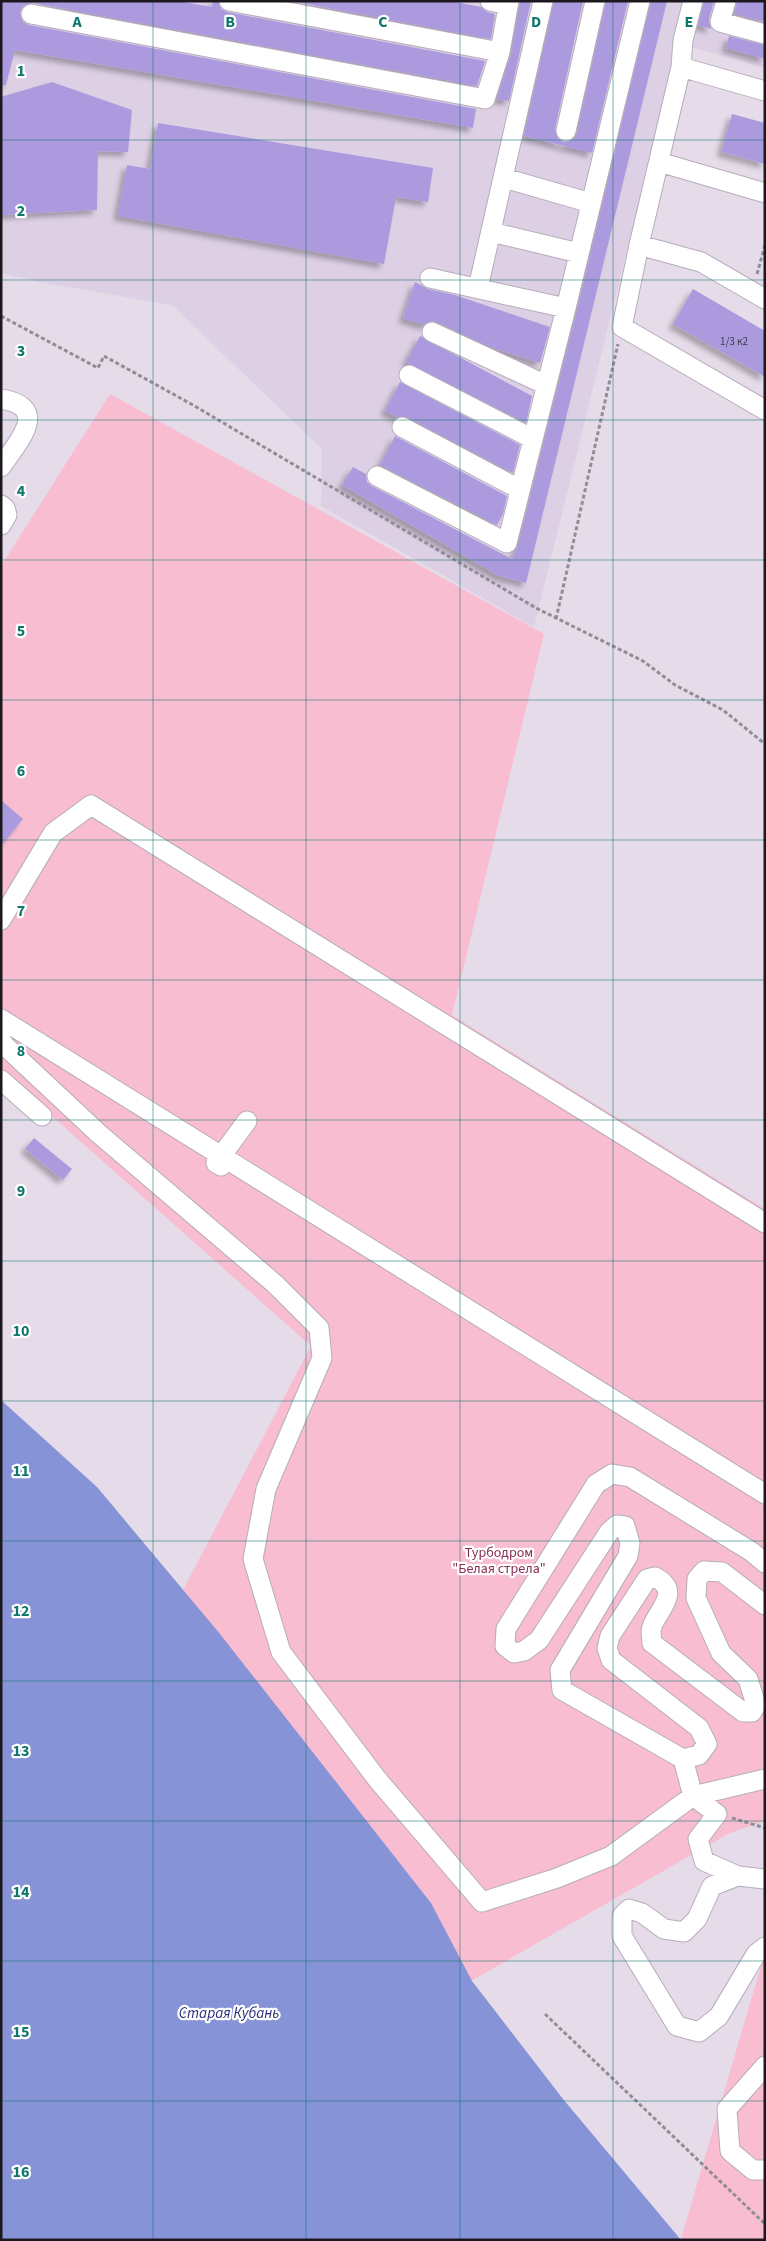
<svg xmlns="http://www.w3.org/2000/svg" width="766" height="2241" font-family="'Source Sans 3',sans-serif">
<defs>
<filter id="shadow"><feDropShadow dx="-4.5" dy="4.5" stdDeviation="2.5" flood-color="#0004"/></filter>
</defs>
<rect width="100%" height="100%" fill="#e5dbe9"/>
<path fill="#ddcfe4" d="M1,1H765V68L678,43L534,627L321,506L322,449L172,305L40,282L1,273Z"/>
<path fill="#f8bdd1" d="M110,394L544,634L452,1015L765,1209V1821L730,1833L471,1981L431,1903L183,1590L311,1346L1,1071V566Z
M765,1952V2240H681V2239Z"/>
<path fill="#8693d6" d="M1,1400L97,1487L220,1634L431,1903L472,1981L563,2099L681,2240H1Z"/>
<path fill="#ac9adf" filter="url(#shadow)" d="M1,1H177L212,7L213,1H218L221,9L227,12L485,61L477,86L33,3L23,6L20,12L23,22L29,25L476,109L473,128L15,50L6,85H1Z
M291,1H451L481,7L487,12L495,14L491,39Z
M520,1H531L509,101L497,99L511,54Z
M554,1H583L555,129L558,139L564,142L574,139L577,133L606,1H628L592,153L524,136Z
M651,1H667L526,583L499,576L342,485L353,467L366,474L367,482L372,486L512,559L518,546L577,311Z
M704,1H714L709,19L711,29L698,25Z
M737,1H765V22L734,14Z
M729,36L765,45V59L726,48Z
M52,82L132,110L128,152L98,151L97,210L1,215V97Z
M732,114L765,123V164L721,152Z
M158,123L433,168L428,202L396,197L384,264L118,216L127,165L150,169Z
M415,282L428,289L455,295L550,327L540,363L490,347L437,322L431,321L424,325L403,318Z
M693,289L765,331V377L673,324Z
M420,336L532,396L526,423L406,362Z
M400,382L520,445L513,473L407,417H397L385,411Z
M395,436L507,496L503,514L497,525L380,465Z
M1,800L23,819L1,846Z
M34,1138L72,1169L63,1180L25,1149Z"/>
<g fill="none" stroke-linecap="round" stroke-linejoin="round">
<g stroke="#b6acba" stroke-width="21">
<path id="minor" d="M229,1L500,52
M490,1L508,5
M693,1L683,40L681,67L639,245L622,327L765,410
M726,1L720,22L765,34
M31,14L485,99L500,52L509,1
M681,67L765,91
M566,131L595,1
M659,162L765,193
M504,178L591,203
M491,232L579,253
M639,245L701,262L765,299
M430,278L566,308
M478,288L543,1
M432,332L546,385
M409,375L533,439
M1,399C52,407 17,443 1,467
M402,427L519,489
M377,476L507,543L566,308L640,1
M1,505L5,508L7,515L1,525
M1,920L53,833L91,805L765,1223
M1,1019L765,1494
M1,1040L5,1046L98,1133L275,1284L319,1328L322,1358L266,1489L253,1559L281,1652L377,1779L482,1902L557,1878L611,1856L693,1796L765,1779
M1,1080L42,1116
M221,1166L216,1163L247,1121
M765,1563L752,1552L630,1477L612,1474L596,1484L506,1629L505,1646L514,1653L524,1651L539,1640L609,1532L617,1525L625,1526L630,1543L628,1556L560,1670L562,1690L683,1759L699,1755L707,1744L699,1728L611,1660L607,1648L610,1636L647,1579L655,1577C685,1593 653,1613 651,1631C651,1635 652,1640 652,1643L743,1712H752L756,1705L748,1679L721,1653L696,1598L697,1579L704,1571L722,1572L765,1605
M683,1759L693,1796L717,1814L698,1839L704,1861L738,1876
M765,1879L738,1876L712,1886L697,1919L684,1932L664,1929L642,1913L629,1909L622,1916V1936L677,2026L699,2032L719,2016L756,1954L765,1947
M765,2066L727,2109L730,2151L753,2170H765"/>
</g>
<path stroke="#938c96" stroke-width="3" stroke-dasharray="4 2.5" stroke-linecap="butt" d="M764,229H765
M757,274L765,245
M1,316L98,368L104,356L193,405L536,608L643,661L675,685L723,710L765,744
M556,619L618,344
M732,1818L765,1828
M545,2014L765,2224"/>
<use href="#minor" stroke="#fff" stroke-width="19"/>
</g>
<path fill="none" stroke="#0f766e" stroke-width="1" stroke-opacity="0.55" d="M153,1V2240M306,1V2240M460,1V2240M613,1V2240M1,140H765M1,280H765M1,420H765M1,560H765M1,700H765M1,840H765M1,980H765M1,1120H765M1,1261H765M1,1401H765M1,1541H765M1,1681H765M1,1821H765M1,1961H765M1,2101H765"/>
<g text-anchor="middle" stroke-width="4.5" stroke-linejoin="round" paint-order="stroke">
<g font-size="11" fill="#40394e">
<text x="734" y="345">1/3 к2</text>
</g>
<g font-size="14" fill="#882d54" stroke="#fff">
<text x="499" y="1557">Турбодром<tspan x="499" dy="16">"Белая стрела"</tspan></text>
</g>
<g font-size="15" font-style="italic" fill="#272b78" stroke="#fff">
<text x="229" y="2018">Старая Кубань</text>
</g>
</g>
<g font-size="16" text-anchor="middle" font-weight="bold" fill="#0f766e" stroke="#fff" stroke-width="4.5" stroke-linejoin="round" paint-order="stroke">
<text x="77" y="27">A</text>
<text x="230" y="27">B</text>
<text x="383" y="27">C</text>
<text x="536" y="27">D</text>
<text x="689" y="27">E</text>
<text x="21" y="76">1</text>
<text x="21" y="216">2</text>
<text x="21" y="356">3</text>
<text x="21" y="496">4</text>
<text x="21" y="636">5</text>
<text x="21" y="776">6</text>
<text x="21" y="916">7</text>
<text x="21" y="1056">8</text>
<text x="21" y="1196">9</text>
<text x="21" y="1336">10</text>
<text x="21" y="1476">11</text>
<text x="21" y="1616">12</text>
<text x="21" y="1756">13</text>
<text x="21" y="1897">14</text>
<text x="21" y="2037">15</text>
<text x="21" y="2177">16</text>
</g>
<rect width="766" height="2241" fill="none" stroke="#1c191e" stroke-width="5"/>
</svg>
